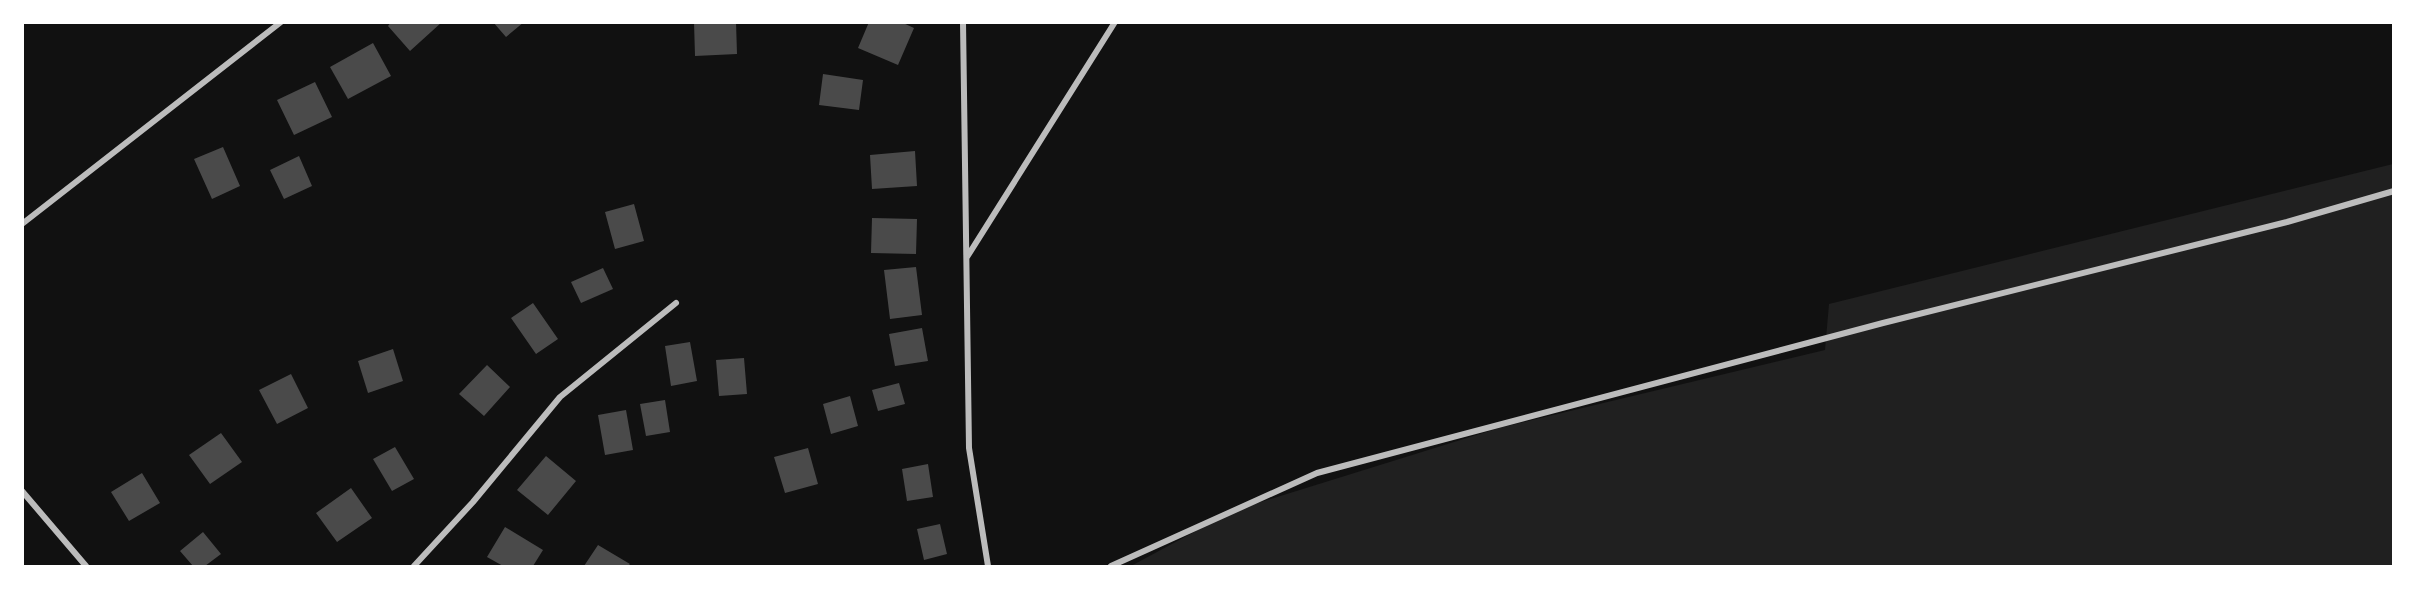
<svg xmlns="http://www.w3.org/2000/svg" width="2416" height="589" font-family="'IBM Plex Sans',sans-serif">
<rect width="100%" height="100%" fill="#111"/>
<path fill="#202020" d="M2393,164V566H1131L1235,510L1499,428L1825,350L1829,304Z"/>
<path fill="#4a4a4a" d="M391,22H442L410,51L388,26Z
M493,22H524L506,37Z
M694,22H736L737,54L695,56Z
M869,22H901L914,28L898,65L858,48Z
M373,43L391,76L348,99L330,67Z
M823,74L863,80L859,110L819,105Z
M315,82L332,117L294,135L277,100Z
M223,147L240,186L212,199L194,159Z
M915,151L917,186L872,189L870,155Z
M299,156L312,186L284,199L270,170Z
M634,204L644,241L615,249L605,212Z
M872,218L917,219L916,254L871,253Z
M916,267L922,315L890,319L884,270Z
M603,268L613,289L581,303L571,282Z
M533,303L558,339L536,354L511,318Z
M922,328L928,361L895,366L889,334Z
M690,342L697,381L671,386L665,346Z
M393,349L403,381L368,393L358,361Z
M744,358L747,394L719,396L716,360Z
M487,365L510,387L484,416L459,394Z
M291,374L308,408L277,424L259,390Z
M899,383L905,404L878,411L872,390Z
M850,396L858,426L831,434L823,404Z
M665,400L670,432L646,436L640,404Z
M626,410L633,450L605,455L598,415Z
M221,433L242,462L210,484L189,455Z
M395,447L414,479L392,491L373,459Z
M808,448L818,484L785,493L774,457Z
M546,456L576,481L548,515L517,490Z
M928,464L933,497L907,501L902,469Z
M142,473L160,503L129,521L111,492Z
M351,488L372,518L337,542L316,513Z
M940,524L947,554L924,560L917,529Z
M505,527L543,550L533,566H503L487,557Z
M203,532L221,554L205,566H193L180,551Z
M598,545L630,564L628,566H584Z"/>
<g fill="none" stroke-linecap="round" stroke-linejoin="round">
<path stroke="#bcbcbc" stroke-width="6" d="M963,22L969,448L988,566
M22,224L281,22
M967,257L1115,22
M22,491L86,566
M414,566L473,502L560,397L676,303
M1111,566L1317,473L1883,323L2287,222L2394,191"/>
</g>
<rect width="2416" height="589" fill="none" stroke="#ffffff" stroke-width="48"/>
</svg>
